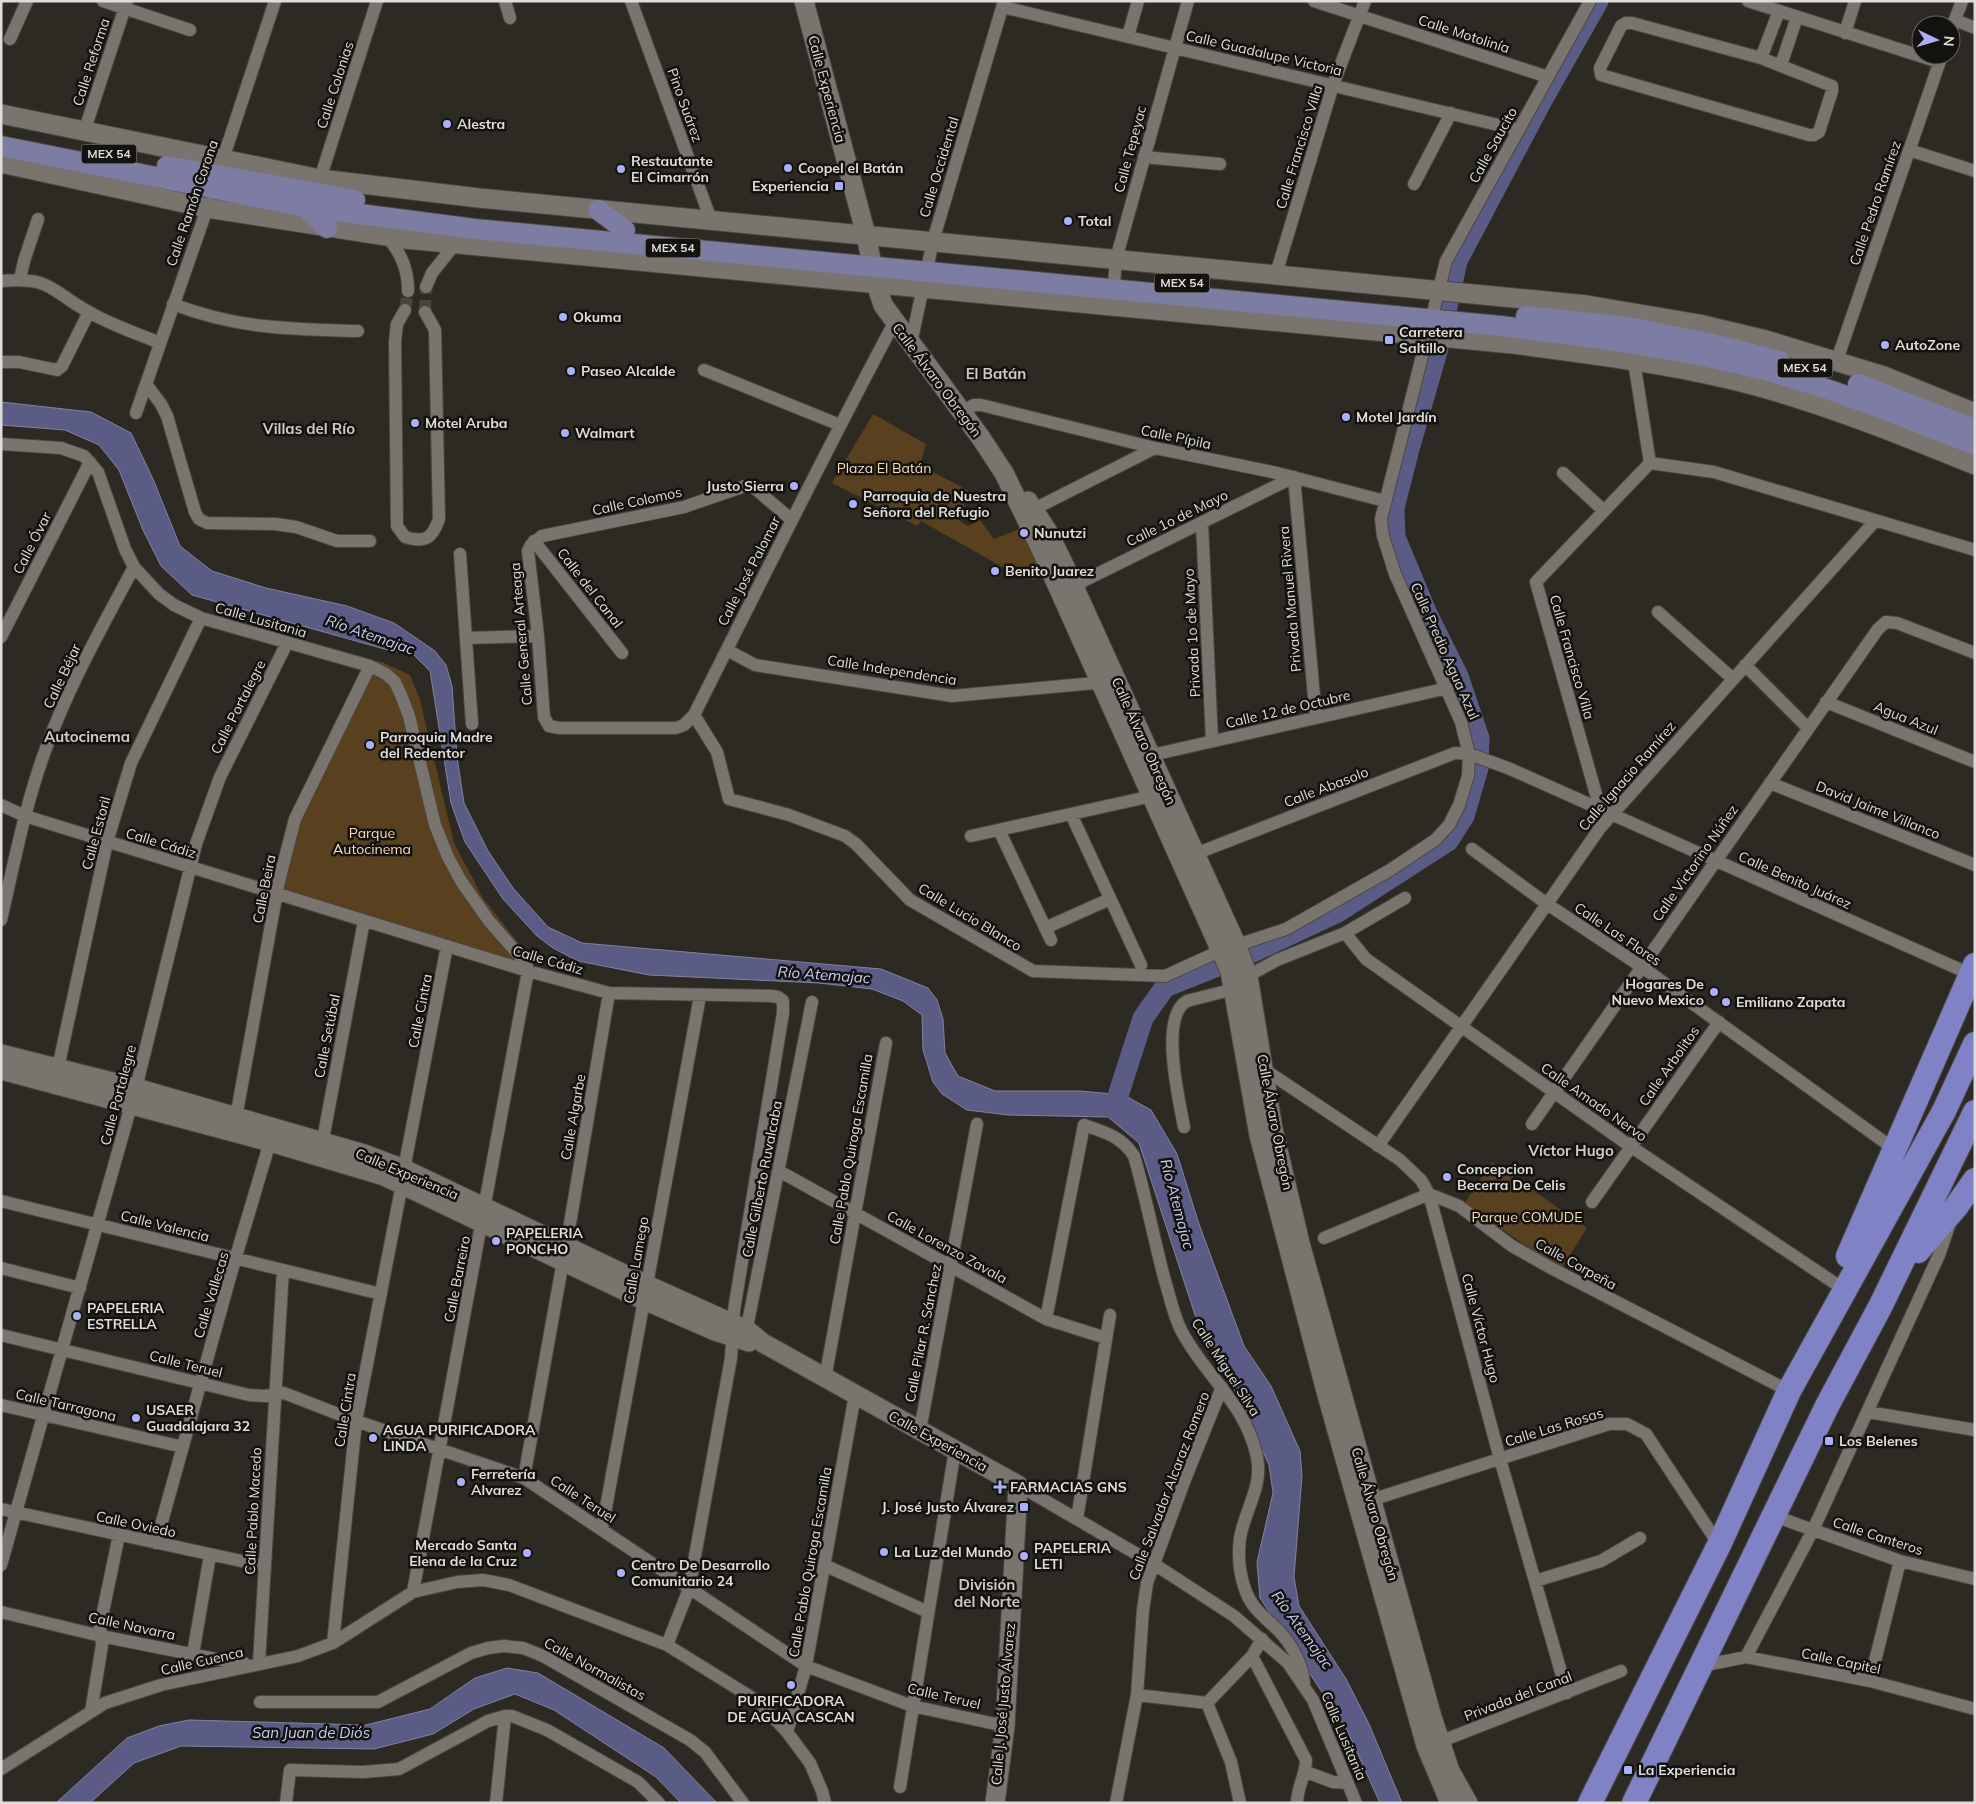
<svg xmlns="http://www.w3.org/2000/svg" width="1976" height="1804" font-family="Mulish,sans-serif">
<rect width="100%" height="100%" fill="#2d2923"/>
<path fill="#59411f" d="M873,414L926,444L920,465L969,491L961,498L965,506L957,519L968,526L980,520L994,539L1019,529L1042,563L1035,580L1022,578L921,521L917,526L832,483Z
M371,660L382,662L410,675L420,700L454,843L483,898L522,948L528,971L277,894L289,842Z
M1492,1162L1587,1228L1561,1269L1464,1204Z"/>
<path fill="#5a5c85" stroke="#82829e" d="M1,402L91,412L131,433L153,479L180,546L212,571L266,588L347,606L394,623L435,651L446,665L452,686L457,757L464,803L488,851L513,888L548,927L582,943L881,969L928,988L937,1000L943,1019L945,1053L958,1076L995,1091H1080L1124,1095L1151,1110L1177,1154L1199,1224L1244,1346L1271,1386L1300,1451L1302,1476L1294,1577L1299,1606L1346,1679L1369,1724L1402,1803H1380L1347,1730L1260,1598L1257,1562L1273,1493L1269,1465L1214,1346L1195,1315L1139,1143L1108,1117L1008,1115L967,1110L942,1094L933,1082L923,1050L922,1015L903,1001L872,989L819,983L649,975L578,961L553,948L537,936L503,899L465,842L451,803L430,671L414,655L388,650L192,595L161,566L143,530L119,470L99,445L65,430L1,425Z
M507,1668L538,1673L664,1748L717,1803H681L656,1777L554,1710L515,1694L474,1709L433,1734L374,1749L181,1746L134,1763L90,1803H56L127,1738L159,1726L189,1720L366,1725L430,1709L475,1678Z"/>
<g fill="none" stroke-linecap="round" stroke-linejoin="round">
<path stroke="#5a5c85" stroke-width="21" d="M1114,1108L1143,1018L1165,987L1255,951L1338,912L1448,841L1464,816L1478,768L1479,738L1458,676L1427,614L1395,537L1394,508L1409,449L1438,348L1457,261L1541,102L1598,1"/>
<path stroke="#48443e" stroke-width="12" stroke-dasharray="12 6" stroke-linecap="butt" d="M405,310L408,291
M425,312L426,287"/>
<g stroke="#4a4641" stroke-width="14">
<path id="street" d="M103,1L190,30
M505,1L510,18
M631,1L711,220
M1314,1L1548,77
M1748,1L1939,62
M1003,7L1519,130
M1955,20L1975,28
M1626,23H1632L1761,58L1832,86V91L1819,132L1814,135H1809L1601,75L1600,68L1621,26Z
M1951,30L1962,1
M1845,33L1855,1
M1128,36L1138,1
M10,39L27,1
M1761,58L1779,11
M1781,65L1797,17
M84,132L127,1
M1909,150L1975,171
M1144,157L1220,164
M221,165L275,1
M320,179L377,1
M1414,184L1451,113
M387,236C401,254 408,268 408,291
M1276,274L1333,85L1365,1
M20,279L24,261L38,219
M1,281C53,277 49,290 89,312C111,325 136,333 160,343
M426,287L432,273L455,244
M1113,296L1116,259L1188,1
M173,304C237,329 291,329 358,331
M405,310L397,324L395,341L397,526L405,537C425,543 432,539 439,519L435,330L425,312
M911,343L933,241L1004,1
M1633,355L1650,463
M1837,360L1942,55
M1,362H19L57,370L62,366L89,312
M704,370L840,425
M146,384L161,404L167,416L195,512L199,519L207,523L275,524L296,527L337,541H370
M962,412L974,405H981L1155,448L1277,473L1385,501
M136,413L209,203
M1,444L61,448L84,456L98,472L125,549L134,567L159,594L174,605L201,618L370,666L386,674L395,682L401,695L409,716L435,825L448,857L461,881L489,921L526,963L528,971L413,1592
M1650,463L1714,472L1975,550
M1563,473L1604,511
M1028,512L1155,448
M792,520L752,486H745L684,507L542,536L531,545L528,551L538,636L544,717L549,726L559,728H676L684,725L694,715C760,584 825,452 894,323
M1202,523L1212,741
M534,541L622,653
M460,554L472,724
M1073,586L1294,477L1316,718
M1658,612L1733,679
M1,637L90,462
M466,638L538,636
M727,650L755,665L952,696L1106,682
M1745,665L1808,728
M1826,702L1975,762
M694,715L717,752L729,799L789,815L845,836L856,844L910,900L1033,971L1165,976L1222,950L1286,929L1390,870L1435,840L1449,825L1459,805L1468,776L1469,754L1461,722L1395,574L1383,536L1381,519L1446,261L1590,1
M1143,757L1448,688
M1770,783L1975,865
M1,805L25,816L528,971L609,993L771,996L778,997L783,1001V1013L734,1310L731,1358L689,1589L667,1645
M1601,812L1536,582L1650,463
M1071,814L1141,965
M999,830L1051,940
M971,836L1152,796
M1472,849L1547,904L1642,967L1894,1149
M1195,854L1455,753L1469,754L1508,768L1970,974
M1,920C14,863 25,806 45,751C68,687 102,627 134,567
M1045,928L1110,899
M1345,933L1366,959L1630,1146L1836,1284
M1248,976L1277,960L1345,933L1405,898
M1259,1066L1400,1160L1421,1180L1429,1194L1500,1459L1567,1693
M58,1068L107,842L131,763L201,618
M235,1123L279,881L295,819L370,666
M1532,1124L1878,629L1886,622L1897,623L1975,653
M1184,1127C1179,1100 1159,1016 1187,1001L1234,989
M1378,1146L1600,828L1875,521
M321,1150L364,921
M404,1169L447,946
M779,1171L1046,1319L1106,1338
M1,1201L381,1294
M1592,1202L1719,1022
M1324,1238L1429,1194L1459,1206L1512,1246L1551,1268L1789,1391
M566,1247L609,993
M1,1268L80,1288
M1046,1319L1084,1125C1105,1132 1122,1137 1134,1156C1146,1197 1154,1240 1165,1281C1170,1297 1174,1317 1182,1332C1206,1377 1246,1404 1257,1457C1263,1487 1245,1509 1240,1538C1238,1554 1239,1571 1244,1586C1250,1607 1263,1616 1278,1630C1291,1643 1303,1665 1304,1683
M1,1335L249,1395L265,1396L284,1393L356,1421L524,1478L806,1666L912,1706L1005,1726
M745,1337L812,1002
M825,1379L886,1043
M1,1405L183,1447
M1868,1412L1975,1430
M920,1430L977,1124
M524,1478L563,1261
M1018,1485L1154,1564L1234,1616L1288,1663L1313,1700L1356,1803
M1371,1500L1609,1424H1627L1646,1434L1719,1545
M1,1509L265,1566
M1774,1516L1900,1561L1975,1579
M1077,1519L1110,1315
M602,1529L700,996
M156,1543L232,1270L270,1142
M1,1565L136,1088L196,844L220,777L287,643
M824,1565L928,1612
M1535,1581L1601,1561L1640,1538
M1,1612L101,1636L226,1661L244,1663
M333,1643L356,1421L402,1184
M193,1654L210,1555
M1252,1656L1306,1760C1306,1775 1297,1787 1297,1803
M1746,1657L1813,1530L1939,1255L1950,1223
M259,1663L283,1270
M1701,1666L1746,1657L1870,1681L1975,1709
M1870,1681L1900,1561
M1137,1695L1207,1703
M260,1702H378L471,1653L488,1648L504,1646L523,1648L543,1656L690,1740L705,1752L743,1803
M1207,1703L1231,1762L1240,1803
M1207,1703L1252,1656L1262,1639
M91,1712L102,1645L100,1626L119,1535
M787,1732L806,1666L855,1395
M1434,1744L1621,1671
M1,1769L105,1703L161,1685L298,1656L333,1643L413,1592L457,1582L483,1580L509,1585L667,1645L759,1702L787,1732L810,1763L822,1791L825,1803
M1306,1772L1333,1782L1347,1783
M900,1787L955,1450
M286,1803L290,1770L363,1772L399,1769L488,1721L505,1716H512L547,1730L638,1782L659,1803
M496,1803L505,1716
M1116,1803L1137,1695L1143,1610L1147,1583L1184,1482L1222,1387"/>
</g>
<g stroke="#4a4641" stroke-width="21">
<path id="secondary" d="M804,1L866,235L876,284L883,305L981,438L1004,473L1040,547L1230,971L1259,1135L1327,1395L1426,1746L1450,1803
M1,114L320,179L479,198L1587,305L1699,324L1766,340L1884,376L1975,413
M1,163L207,208L405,239L1513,344C1596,355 1679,365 1760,387C1834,408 1904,436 1975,465
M1028,501L1048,532L1066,569L1237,946L1248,976L1273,1129L1300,1243L1432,1717L1450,1771L1468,1803
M1,1054L136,1088L364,1154L404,1169L647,1285L747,1330L763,1343L1018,1485L1005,1726L995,1803
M1,1070L270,1142L384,1176L644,1300L715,1331L749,1342"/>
</g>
<g stroke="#4a4641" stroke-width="22">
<path id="primary" d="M1,146L306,207L475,229L1501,326C1595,338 1690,349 1782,375C1848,394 1911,420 1975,445
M167,166L355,200
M306,207L327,228
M598,210L625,230
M1526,316L1629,327L1709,343L1780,361
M1858,384L1975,429"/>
</g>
<g stroke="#4a4641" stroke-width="26">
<path id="highway" d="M1918,1251L1956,1207L1975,1180
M1848,1256L1975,965
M1590,1803L1719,1545L1789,1391L1944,1111L1975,1044
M1634,1803L1827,1406L1880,1307L1975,1112"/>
</g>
<use href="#street" stroke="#79746e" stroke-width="12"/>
<use href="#secondary" stroke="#79746e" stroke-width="19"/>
<use href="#primary" stroke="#7d7ca2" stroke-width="20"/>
<use href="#highway" stroke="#7f82c5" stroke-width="24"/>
</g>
<g fill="#acaffb" stroke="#13120f" stroke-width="2">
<circle cx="447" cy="124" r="5"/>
<circle cx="788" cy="168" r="5"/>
<circle cx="621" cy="169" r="5"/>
<rect x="834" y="181" width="10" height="10" rx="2.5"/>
<circle cx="1068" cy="221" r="5"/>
<circle cx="563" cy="317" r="5"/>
<rect x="1384" y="335" width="10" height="10" rx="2.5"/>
<circle cx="1885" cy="345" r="5"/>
<circle cx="571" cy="371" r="5"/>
<circle cx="1346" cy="417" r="5"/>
<circle cx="415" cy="423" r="5"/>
<circle cx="565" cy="433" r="5"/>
<circle cx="794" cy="486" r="5"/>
<circle cx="853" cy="504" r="5"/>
<circle cx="1024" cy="533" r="5"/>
<circle cx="995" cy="571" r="5"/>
<circle cx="370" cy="745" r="5"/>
<circle cx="1714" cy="992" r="5"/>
<circle cx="1726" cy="1002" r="5"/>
<circle cx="1447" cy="1177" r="5"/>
<circle cx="496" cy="1241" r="5"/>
<circle cx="77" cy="1316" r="5"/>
<circle cx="136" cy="1418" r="5"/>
<circle cx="373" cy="1438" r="5"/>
<rect x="1824" y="1436" width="10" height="10" rx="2.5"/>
<circle cx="461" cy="1482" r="5"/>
<path d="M997.5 1479.5h5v5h5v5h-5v5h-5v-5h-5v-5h5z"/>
<rect x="1019" y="1502" width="10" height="10" rx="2.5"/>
<circle cx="884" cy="1552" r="5"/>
<circle cx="527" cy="1553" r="5"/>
<circle cx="1024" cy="1556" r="5"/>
<circle cx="621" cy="1573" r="5"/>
<circle cx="791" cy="1685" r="5"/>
<rect x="1623" y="1765" width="10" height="10" rx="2.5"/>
</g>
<g text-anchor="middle" stroke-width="5" stroke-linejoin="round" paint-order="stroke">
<g fill="#13120f" stroke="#a29f9c" stroke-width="1">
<rect x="81.5" y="144.5" width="55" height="19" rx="4"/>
<rect x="645.5" y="238.5" width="55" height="19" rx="4"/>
<rect x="1154.5" y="273.5" width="55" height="19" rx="4"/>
<rect x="1777.5" y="358.5" width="55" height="19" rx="4"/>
</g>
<g font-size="12" font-weight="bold" fill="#dfdcd9">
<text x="109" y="158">MEX 54</text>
<text x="673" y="252">MEX 54</text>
<text x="1182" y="287">MEX 54</text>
<text x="1805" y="372">MEX 54</text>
</g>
<g font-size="14" fill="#dfdcd9" stroke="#13120f">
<text transform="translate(1464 34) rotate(18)" y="5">Calle Motolinía</text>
<text transform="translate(1264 53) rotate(13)" y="5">Calle Guadalupe Victoria</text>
<text transform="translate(91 62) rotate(-72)" y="5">Calle Reforma</text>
<text transform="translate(335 85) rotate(-72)" y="5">Calle Colonias</text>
<text transform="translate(827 89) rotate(75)" y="5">Calle Experiencia</text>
<text transform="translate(685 105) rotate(70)" y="5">Pino Suárez</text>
<text transform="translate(1493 145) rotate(-61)" y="5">Calle Saucito</text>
<text transform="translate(1299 147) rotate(-73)" y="5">Calle Francisco Villa</text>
<text transform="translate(1130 149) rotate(-75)" y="5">Calle Tepeyac</text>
<text transform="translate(939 167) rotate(-73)" y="5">Calle Occidental</text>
<text transform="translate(192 203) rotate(-71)" y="5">Calle Ramón Corona</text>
<text transform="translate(1875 203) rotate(-71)" y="5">Calle Pedro Ramírez</text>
<text transform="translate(937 380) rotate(53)" y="5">Calle Álvaro Obregón</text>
<text transform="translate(1176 437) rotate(12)" y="5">Calle Pípila</text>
<text transform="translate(637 501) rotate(-12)" y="5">Calle Colomos</text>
<text transform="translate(1177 518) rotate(-26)" y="5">Calle 1o de Mayo</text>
<text transform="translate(32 543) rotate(-63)" y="5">Calle Óvar</text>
<text transform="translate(749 571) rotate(-63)" y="5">Calle José Palomar</text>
<text transform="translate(590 588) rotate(52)" y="5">Calle del Canal</text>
<text transform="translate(1290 599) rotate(-95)" y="5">Privada Manuel Rivera</text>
<text transform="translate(261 620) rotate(16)" y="5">Calle Lusitania</text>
<text transform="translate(1192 633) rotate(-93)" y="5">Privada 1o de Mayo</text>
<text transform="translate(521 634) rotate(-95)" y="5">Calle General Arteaga</text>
<text transform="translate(1445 651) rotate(66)" y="5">Calle Predio Agua Azul</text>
<text transform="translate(1572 657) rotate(74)" y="5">Calle Francisco Villa</text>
<text transform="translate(892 670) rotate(9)" y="5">Calle Independencia</text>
<text transform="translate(62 676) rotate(-65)" y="5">Calle Béjar</text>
<text transform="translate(238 707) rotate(-63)" y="5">Calle Portalegre</text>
<text transform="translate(1288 709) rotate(-13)" y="5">Calle 12 de Octubre</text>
<text transform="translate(1906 718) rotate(22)" y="5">Agua Azul</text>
<text transform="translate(1144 741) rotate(66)" y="5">Calle Álvaro Obregón</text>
<text transform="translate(1627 776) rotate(-49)" y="5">Calle Ignacio Ramírez</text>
<text transform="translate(1326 787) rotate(-21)" y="5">Calle Abasolo</text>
<text transform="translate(1878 810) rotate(22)" y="5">David Jaime Villanco</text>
<text transform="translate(96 833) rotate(-75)" y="5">Calle Estoril</text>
<text transform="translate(161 843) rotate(17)" y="5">Calle Cádiz</text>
<text transform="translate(1695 863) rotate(-55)" y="5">Calle Victorino Núñez</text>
<text transform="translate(1795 880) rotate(24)" y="5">Calle Benito Juárez</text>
<text transform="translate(264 889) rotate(-79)" y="5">Calle Beira</text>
<text transform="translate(970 917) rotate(31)" y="5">Calle Lucio Blanco</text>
<text transform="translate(1618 934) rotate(34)" y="5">Calle Las Flores</text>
<text transform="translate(548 960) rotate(16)" y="5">Calle Cádiz</text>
<text transform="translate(420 1011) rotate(-79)" y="5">Calle Cintra</text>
<text transform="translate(327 1036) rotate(-79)" y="5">Calle Setúbal</text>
<text transform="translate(1669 1066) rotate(-55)" y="5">Calle Arbolitos</text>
<text transform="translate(118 1095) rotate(-75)" y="5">Calle Portalegre</text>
<text transform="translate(1594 1102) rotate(35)" y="5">Calle Amado Nervo</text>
<text transform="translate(573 1117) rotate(-80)" y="5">Calle Algarbe</text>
<text transform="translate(1275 1122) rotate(79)" y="5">Calle Álvaro Obregón</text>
<text transform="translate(851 1149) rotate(-80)" y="5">Calle Pablo Quiroga Escamilla</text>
<text transform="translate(407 1174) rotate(23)" y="5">Calle Experiencia</text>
<text transform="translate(762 1179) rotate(-79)" y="5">Calle Gilberto Ruvalcaba</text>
<text transform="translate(165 1226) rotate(14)" y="5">Calle Valencia</text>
<text transform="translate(947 1247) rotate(29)" y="5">Calle Lorenzo Zavala</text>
<text transform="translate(636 1260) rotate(-80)" y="5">Calle Lamego</text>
<text transform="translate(1576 1264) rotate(29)" y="5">Calle Corpeña</text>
<text transform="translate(457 1279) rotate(-79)" y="5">Calle Barreiro</text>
<text transform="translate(211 1295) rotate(-73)" y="5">Calle Vallecas</text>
<text transform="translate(1481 1328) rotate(75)" y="5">Calle Víctor Hugo</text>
<text transform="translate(923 1333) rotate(-79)" y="5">Calle Pilar R. Sánchez</text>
<text transform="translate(186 1364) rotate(14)" y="5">Calle Teruel</text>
<text transform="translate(1226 1367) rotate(57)" y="5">Calle Miguel Silva</text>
<text transform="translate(66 1405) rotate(13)" y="5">Calle Tarragona</text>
<text transform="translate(345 1410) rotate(-81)" y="5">Calle Cintra</text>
<text transform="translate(1554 1427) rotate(-17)" y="5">Calle Las Rosas</text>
<text transform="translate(938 1441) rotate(29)" y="5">Calle Experiencia</text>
<text transform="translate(1169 1486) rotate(-69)" y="5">Calle Salvador Alcaraz Romero</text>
<text transform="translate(583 1499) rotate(33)" y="5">Calle Teruel</text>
<text transform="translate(253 1511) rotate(-87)" y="5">Calle Pablo Macedo</text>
<text transform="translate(1375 1514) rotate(74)" y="5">Calle Álvaro Obregón</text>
<text transform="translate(136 1524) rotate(12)" y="5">Calle Oviedo</text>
<text transform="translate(1878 1536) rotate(18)" y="5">Calle Canteros</text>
<text transform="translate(810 1562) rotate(-80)" y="5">Calle Pablo Quiroga Escamilla</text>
<text transform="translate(132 1626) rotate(12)" y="5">Calle Navarra</text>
<text transform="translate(202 1661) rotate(-13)" y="5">Calle Cuenca</text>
<text transform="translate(1841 1661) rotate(12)" y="5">Calle Capitel</text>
<text transform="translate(595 1669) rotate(29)" y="5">Calle Normalistas</text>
<text transform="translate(944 1696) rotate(13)" y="5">Calle Teruel</text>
<text transform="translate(1518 1696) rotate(-21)" y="5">Privada del Canal</text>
<text transform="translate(1003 1704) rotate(-85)" y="5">Calle J. José Justo Álvarez</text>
<text transform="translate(1344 1736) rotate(67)" y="5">Calle Lusitania</text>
</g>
<g font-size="14" font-weight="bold" fill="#dfdcd9" stroke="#13120f" text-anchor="start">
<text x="457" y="129">Alestra</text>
<text x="631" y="166">Restautante<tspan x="631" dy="16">El Cimarrón</tspan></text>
<text x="798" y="173">Coopel el Batán</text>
<text x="829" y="191" text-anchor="end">Experiencia</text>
<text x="1078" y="226">Total</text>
<text x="573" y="322">Okuma</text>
<text x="1399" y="337">Carretera<tspan x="1399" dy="16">Saltillo</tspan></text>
<text x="1895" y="350">AutoZone</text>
<text x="581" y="376">Paseo Alcalde</text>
<text x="1356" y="422">Motel Jardín</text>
<text x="425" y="428">Motel Aruba</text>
<text x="575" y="438">Walmart</text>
<text x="784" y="491" text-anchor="end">Justo Sierra</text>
<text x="863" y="501">Parroquia de Nuestra<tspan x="863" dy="16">Señora del Refugio</tspan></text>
<text x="1034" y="538">Nunutzi</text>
<text x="1005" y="576">Benito Juarez</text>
<text x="380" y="742">Parroquia Madre<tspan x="380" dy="16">del Redentor</tspan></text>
<text x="1704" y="989" text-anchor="end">Hogares De<tspan x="1704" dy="16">Nuevo Mexico</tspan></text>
<text x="1736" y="1007">Emiliano Zapata</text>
<text x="1457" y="1174">Concepcion<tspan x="1457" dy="16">Becerra De Celis</tspan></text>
<text x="506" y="1238">PAPELERIA<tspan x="506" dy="16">PONCHO</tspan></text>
<text x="87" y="1313">PAPELERIA<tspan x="87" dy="16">ESTRELLA</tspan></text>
<text x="146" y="1415">USAER<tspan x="146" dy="16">Guadalajara 32</tspan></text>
<text x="383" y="1435">AGUA PURIFICADORA<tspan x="383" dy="16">LINDA</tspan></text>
<text x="1839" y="1446">Los Belenes</text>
<text x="471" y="1479">Ferretería<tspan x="471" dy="16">Alvarez</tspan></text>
<text x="1010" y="1492">FARMACIAS GNS</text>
<text x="1014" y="1512" text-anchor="end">J. José Justo Álvarez</text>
<text x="517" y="1550" text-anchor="end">Mercado Santa<tspan x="517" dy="16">Elena de la Cruz</tspan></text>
<text x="1034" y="1553">PAPELERIA<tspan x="1034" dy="16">LETI</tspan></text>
<text x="894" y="1557">La Luz del Mundo</text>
<text x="631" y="1570">Centro De Desarrollo<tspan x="631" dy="16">Comunitario 24</tspan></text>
<text x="791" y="1706" text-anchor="middle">PURIFICADORA<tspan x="791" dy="16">DE AGUA CASCAN</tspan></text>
<text x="1638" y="1775">La Experiencia</text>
</g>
<g font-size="14" fill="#f9ddb9" stroke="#13120f">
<text x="884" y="473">Plaza El Batán</text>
<text x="372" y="838">Parque<tspan x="372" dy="16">Autocinema</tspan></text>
<text x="1527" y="1222">Parque COMUDE</text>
</g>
<g font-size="15" font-weight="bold" fill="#cfcac3" stroke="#13120f">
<text x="996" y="379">El Batán</text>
<text x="309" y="434">Villas del Río</text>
<text x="87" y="742">Autocinema</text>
<text x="1571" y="1156">Víctor Hugo</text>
<text x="987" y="1590">División<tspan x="987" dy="17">del Norte</tspan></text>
</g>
<g font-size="15" font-style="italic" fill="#c9ccf5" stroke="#13120f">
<text transform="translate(370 635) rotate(19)" y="5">Río Atemajac</text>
<text transform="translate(824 975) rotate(4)" y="5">Río Atemajac</text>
<text transform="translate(1177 1204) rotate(75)" y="5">Río Atemajac</text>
<text transform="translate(1302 1630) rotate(54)" y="5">Río Atemajac</text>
<text x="311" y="1738">San Juan de Diós</text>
</g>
</g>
<rect width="1976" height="1804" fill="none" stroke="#dfdcd9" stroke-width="5"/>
<g transform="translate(1936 40) rotate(95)"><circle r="24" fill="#13120f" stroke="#656360"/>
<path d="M0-4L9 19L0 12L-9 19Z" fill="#acaffb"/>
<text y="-8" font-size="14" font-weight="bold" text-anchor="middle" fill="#dfdcd9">N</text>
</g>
</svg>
